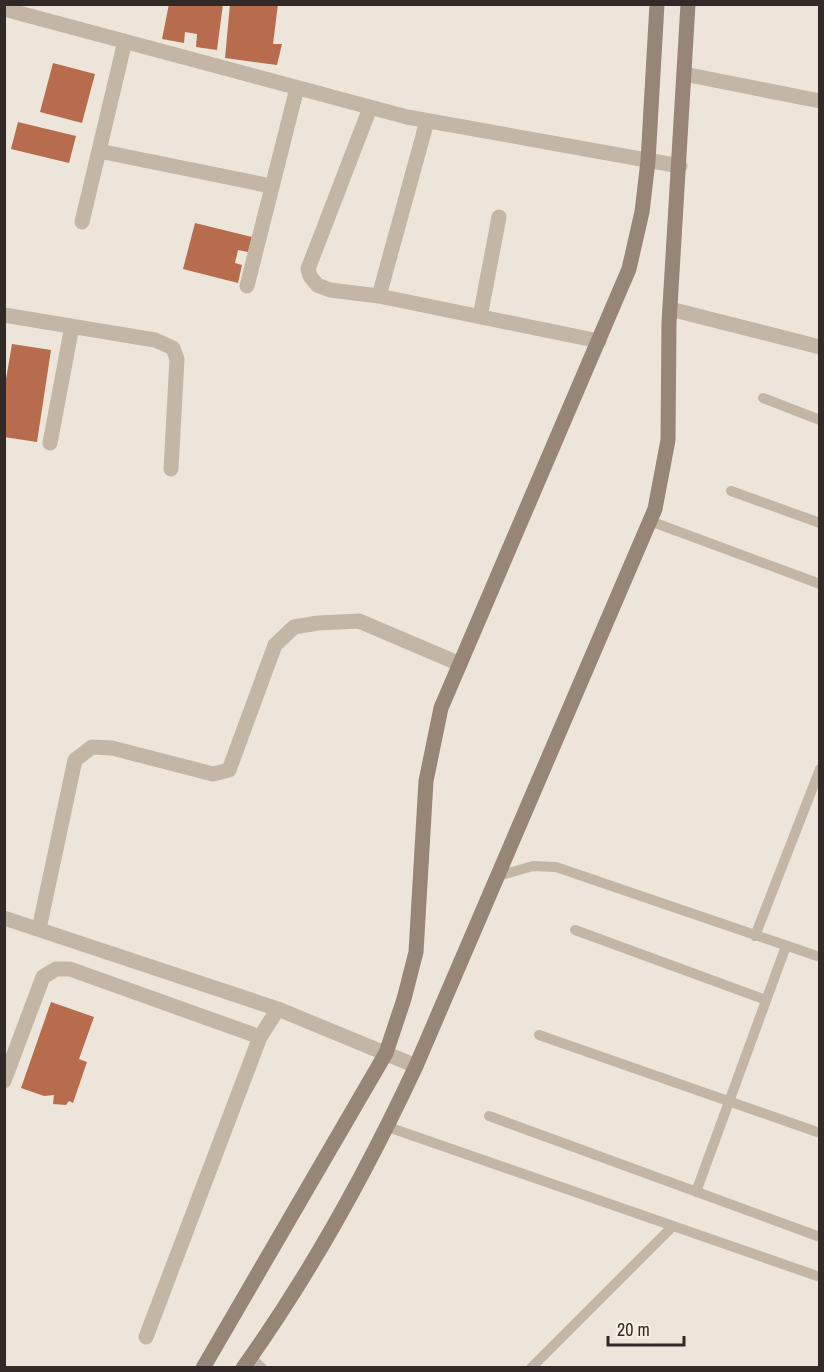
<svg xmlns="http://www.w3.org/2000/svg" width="824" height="1372" font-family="'Archivo Narrow',sans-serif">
<rect width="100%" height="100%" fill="#ede5d9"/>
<path fill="#b76d4d" d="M169,4H223L217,50L196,47L197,34L185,32L184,43L162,39Z
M230,4H278L273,44H282L277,65L225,58Z
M53,63L95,74L82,123L40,112Z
M18,122L76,136L69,163L11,149Z
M195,223L252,237L248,252L238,250L235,263L242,265L238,283L183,269Z
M12,344L51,350L37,442L4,437V391Z
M51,1002L94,1017L79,1059L87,1062L73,1103L69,1101L66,1105L53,1104L54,1095L44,1096L21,1088Z"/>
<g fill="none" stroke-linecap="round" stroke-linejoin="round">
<path stroke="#c4b6a6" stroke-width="10" d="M763,398L820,420
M731,491L820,523
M650,521L820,584
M498,876L533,866L556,867L820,957
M575,930L766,1000
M755,936L820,769
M539,1035L820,1133
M489,1116L820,1237
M388,1127L820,1277
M696,1192L786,946
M250,1357L262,1368
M531,1368L673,1226"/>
<path stroke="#c4b6a6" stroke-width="15" d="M4,9L407,117L680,166
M684,74L820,101
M370,108L308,269L310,276L317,285L330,290L379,296L599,341
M99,151L271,186
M82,222L125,41
M247,286L297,88
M379,296L427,121
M670,309L820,347
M4,315L155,340L173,348L177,359L171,469
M480,317L499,217
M50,443L72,326
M4,918L278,1009L416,1066
M39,929L75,760L92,747L112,748L213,774L229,770L275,645L294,627L318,623L359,621L460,664
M4,1081L43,977L56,969H70L260,1037
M146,1337L260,1037L278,1009"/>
<path stroke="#978578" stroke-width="15" d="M203,1368L386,1053L404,999L416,952L426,781L441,708L629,269L642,212L648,161L657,4
M243,1368C311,1273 367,1171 416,1066L655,509L668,440L669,323L688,4"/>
</g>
<rect width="824" height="1372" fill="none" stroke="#312a26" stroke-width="12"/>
<path d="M608 1336v9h76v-9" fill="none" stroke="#312a26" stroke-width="3"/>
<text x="617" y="1336" font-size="18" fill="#312a26" stroke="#f6efe4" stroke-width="4.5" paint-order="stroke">20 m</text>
</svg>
